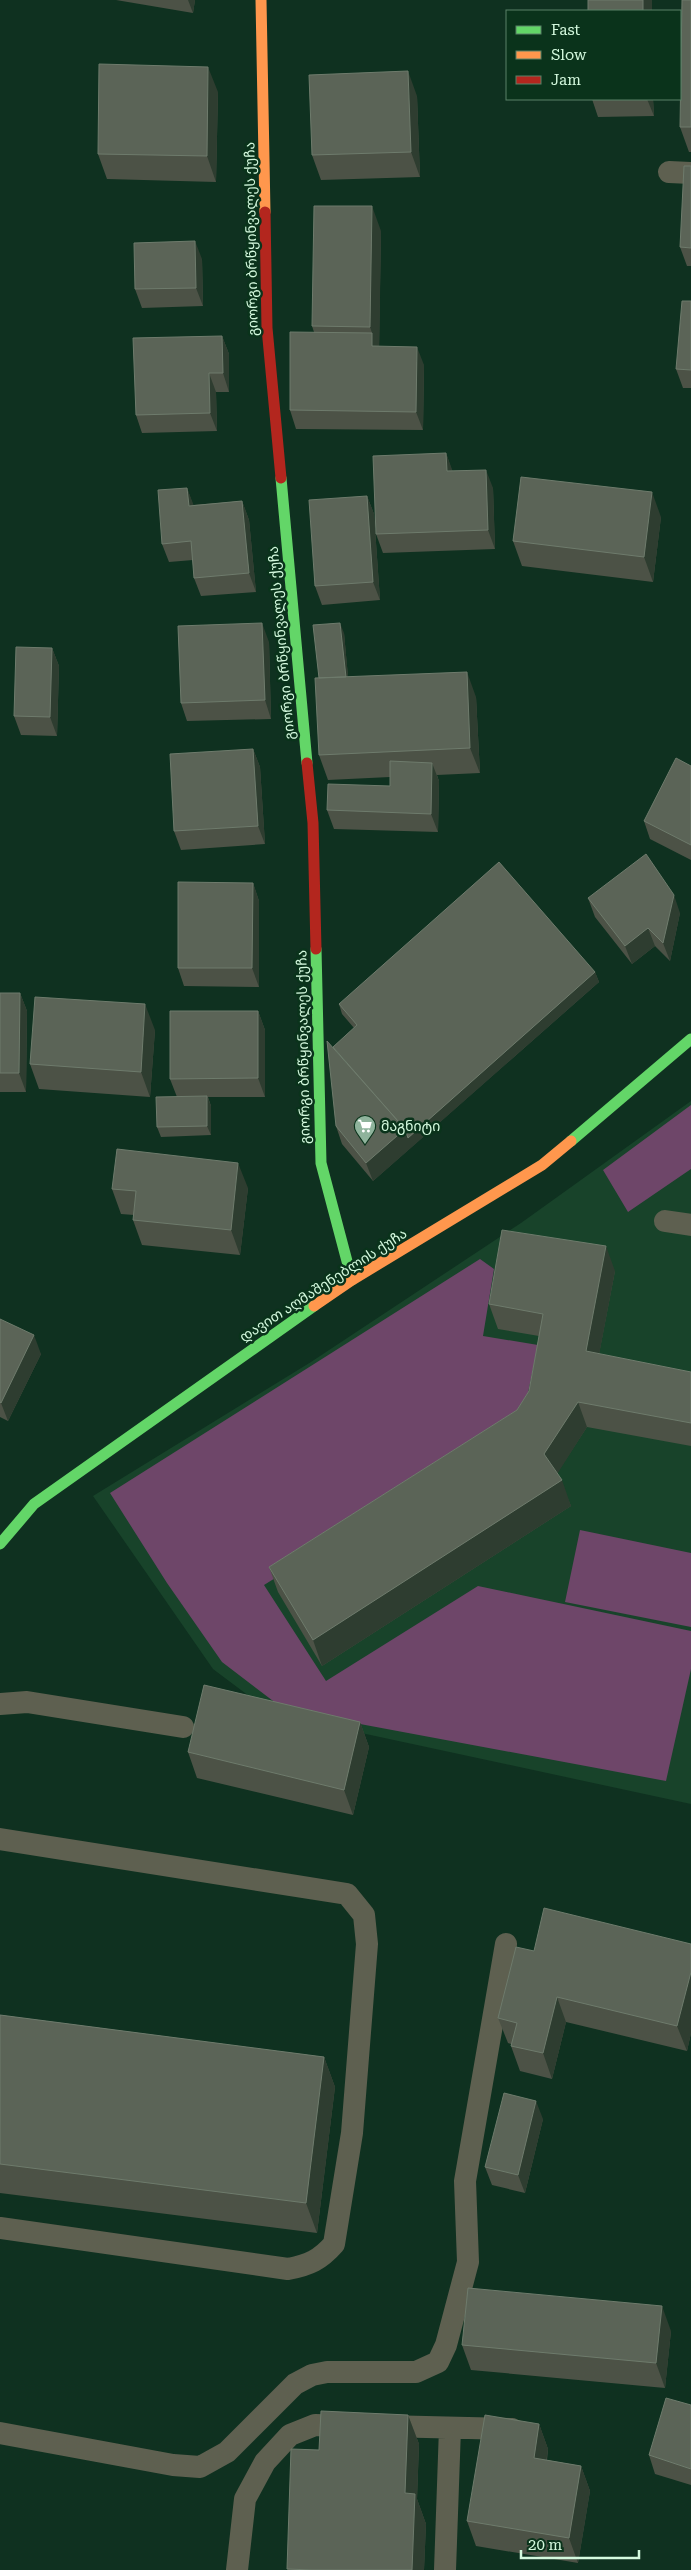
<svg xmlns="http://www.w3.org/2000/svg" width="691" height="2570" font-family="'Roboto Serif','Noto Sans Georgian',serif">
<rect width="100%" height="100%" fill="#0f3120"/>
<path fill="#18432a" d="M691,1101V1804L273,1714L213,1669L93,1496L311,1362L521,1223Z"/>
<path fill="#6e4669" d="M691,1105V1169L628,1212L603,1170Z
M480,1259L494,1269L483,1336L538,1345L524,1412L511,1432L264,1585L326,1681L478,1586L691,1631V1669L666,1781L285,1710L222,1662L167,1583L110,1493Z
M580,1530L691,1553V1627L565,1602Z"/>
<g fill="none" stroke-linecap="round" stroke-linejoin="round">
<path stroke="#5e6050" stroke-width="22" d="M669,172L691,173
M665,1221L691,1225
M0,1704L27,1702L183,1727
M0,1839L347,1894L364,1915L367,1944L352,2133L334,2244C320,2260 309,2265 288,2269L0,2228
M384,2426L512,2429
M0,2433L173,2465L200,2467L227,2452L295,2384L312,2375L327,2372H416L438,2362L446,2345L468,2262L465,2181L506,1944
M237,2570L245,2499L265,2462L290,2435L315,2425L352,2426
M445,2570L450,2428"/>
<path stroke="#63d668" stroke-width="11" d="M281,478L307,763
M316,949L321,1163L352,1280
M571,1141L691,1039
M0,1544L34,1504L314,1306"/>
<path stroke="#ff974d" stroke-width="11" d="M261,0L265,212
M314,1306L352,1280L542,1165L571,1141"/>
<path stroke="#b3261e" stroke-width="11" d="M265,212L267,328L281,478
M307,763L313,823L316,949"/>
</g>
<path fill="#4c5246" d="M116,0H195L193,13Z
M691,0V152H689L680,127Z
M218,92L216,182L107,179L98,154Z
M417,96L420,177L321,180L312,155Z
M592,99H653L654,116L598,117Z
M691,166V266H687L680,247Z
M381,231L379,346L424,365L423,430L296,429L290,410L314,332L312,326Z
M202,259L203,306L142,308L135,289Z
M691,301V388H683L676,369Z
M222,336L229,354V392H216L217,431L142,433L136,415Z
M446,453L452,471L493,488L495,549L383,553L376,534Z
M187,488L193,505L242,501L249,520L256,592L201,596L194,578L193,560L169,562L162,544Z
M367,496L374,514L380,600L322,605L315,586Z
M661,517L653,582L522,566L513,541Z
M344,633L348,677L476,697L480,773L437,775L439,781L438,832L334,829L327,810L390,786V777L328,780L319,755V678Z
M269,642L271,719L187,721L181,703Z
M52,648L59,666L57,736L21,735L14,716Z
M253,749L260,767L265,844L181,850L174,831Z
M691,766V860L650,839L644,821Z
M253,883L259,901V987L184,986L178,968Z
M588,898L680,913L670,961L655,946L632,964L595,917Z
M595,972L599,982L373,1181L342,1144L336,1126L354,1028L342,1014L339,1004Z
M0,993H20L27,1011L26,1092H0Z
M258,1011L265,1030V1097H208L211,1106V1135L161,1137L157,1127L177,1097L170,1079Z
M155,1030L150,1097L39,1089L30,1064Z
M248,1188L240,1255L142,1245L133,1220L134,1215L121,1214L112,1189Z
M615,1271L599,1354L691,1372V1446L587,1427L557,1473L571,1506L322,1666L278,1592L269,1567L517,1410L529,1391L539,1336L498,1329L489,1304Z
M0,1319L41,1354L8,1421L0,1417Z
M360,1722L369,1747L353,1815L197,1778L188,1752Z
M691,1944V2033L687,2051L566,2022L552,2079L520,2071L511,2046V2044L508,2043L498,2018L534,1951Z
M0,2015L324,2057L335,2087L317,2233L0,2193Z
M543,2119L525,2193L492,2185L485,2167Z
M671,2331L665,2388L471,2370L462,2345Z
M691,2405V2485L655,2474L649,2455Z
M408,2415L419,2444L417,2499L426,2524L424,2570H288L287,2569L319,2450Z
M539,2424L548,2449L547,2460L581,2466L590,2491L578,2563L476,2546L467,2521Z"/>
<path fill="#2e3d30" d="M188,0H195L193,13Z
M643,0H652V11H643Z
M208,67L218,92L216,182L207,156Z
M408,71L417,96L420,177L411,152Z
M647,99H653L654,116Z
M372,206L381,231L379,365L372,346V333L370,327Z
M195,241L202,259L203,306L196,288Z
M222,336L229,354V392L223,373Z
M417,347L424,365L423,430L416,412Z
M209,373L216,392L217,431L210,413Z
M446,453L453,472L447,471Z
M486,470L493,488L495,549L488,530Z
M187,488L194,506H189Z
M652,492L661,517L653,582L644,557Z
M367,496L374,514L380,600L373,582Z
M242,501L249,520L256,592L249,573Z
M262,623L269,642L271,719L265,700Z
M340,623L344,633L349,687L346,677Z
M52,648L59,666L57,736L50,717Z
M467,672L476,697L480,773L470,748Z
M253,749L260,767L265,844L258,826Z
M432,763L439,781L438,832L431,814Z
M253,883L259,901V987L252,968Z
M674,895L680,913L670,961L663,943Z
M648,928L655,946L632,964L625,946Z
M595,972L599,982L412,1147L408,1138Z
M20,993L27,1011L26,1092L19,1073Z
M145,1004L155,1030L150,1097L141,1072Z
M258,1011L265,1030V1097L258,1078Z
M207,1096L211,1106V1135L207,1126Z
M405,1129L412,1147L373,1181L366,1163Z
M238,1163L248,1188L240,1255L231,1230Z
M606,1246L615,1271L595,1376L586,1351Z
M34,1335L41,1354L8,1421L1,1403Z
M578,1402L587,1427L554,1479L544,1454Z
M562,1480L571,1506L322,1666L313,1640Z
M360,1722L369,1747L353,1815L344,1790Z
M691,1972V2033L687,2051L677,2026Z
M557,1997L566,2022L552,2079L543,2053Z
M324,2057L335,2087L317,2233L306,2203Z
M536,2101L543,2119L525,2193L518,2175Z
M662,2306L671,2331L665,2388L656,2363Z
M408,2415L419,2444L417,2499L426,2524L424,2570H412L405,2493Z
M539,2424L548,2449L543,2483L534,2458Z
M581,2466L590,2491L578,2563L569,2538Z"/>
<path fill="#5b6457" stroke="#6e7b6c" d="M588,0H643V11H588Z
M682,0H691V127H680Z
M99,64L208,67L207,156L98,154Z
M408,71L411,152L312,155L309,75Z
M684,166H691V248L680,247Z
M314,206H372L370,327L312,326Z
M195,241L196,288L135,289L134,243Z
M682,301H691V370L676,369Z
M290,332L372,333V346L417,347L416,412L290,410Z
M222,336L223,373H209L210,413L136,415L133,338Z
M446,453L447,471L486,470L488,530L376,534L373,456Z
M521,477L652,492L644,557L513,541Z
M187,488L189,506L242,501L249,573L194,578L191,541L162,544L158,490Z
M367,496L373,582L315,586L309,500Z
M262,623L265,700L181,703L178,626Z
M340,623L346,677L319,678L313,625Z
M16,647L52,648L50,717L14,716Z
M467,672L470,748L319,755L315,678Z
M253,749L258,826L174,831L170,754Z
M676,758L691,766V845L644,821Z
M390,761L432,763L431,814L327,810L328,784L390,786Z
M646,854L674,895L663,943L648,928L625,946L588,898Z
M499,862L595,972L408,1138L405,1129L333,1047L357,1025L339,1004Z
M178,882L253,883L252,968H178Z
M0,993H20L19,1073H0Z
M35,997L145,1004L141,1072L30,1064Z
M170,1011H258V1078L170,1079Z
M327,1041L405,1129L366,1163L336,1126Z
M207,1096V1126L157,1127L156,1097Z
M117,1149L238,1163L231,1230L133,1220L136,1191L112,1189Z
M502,1230L606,1246L586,1351L691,1372V1423L578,1402L544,1454L562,1480L313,1640L269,1567L517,1410L529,1391L543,1314L489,1304Z
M0,1319L34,1335L1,1403L0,1402Z
M204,1685L360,1722L344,1790L188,1752Z
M544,1908L691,1944V1972L677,2026L557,1997L543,2053L511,2046L517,2023L498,2018L516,1947L534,1951Z
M0,2015L324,2057L306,2203L0,2164Z
M504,2093L536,2101L518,2175L485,2167Z
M468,2288L662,2306L656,2363L462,2345Z
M666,2398L691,2405V2469L649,2455Z
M321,2411L408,2415L405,2493L415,2494L412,2570H312L287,2569L291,2449L319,2450Z
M485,2415L539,2424L534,2458L581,2466L569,2538L467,2521Z"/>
<defs>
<g id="supermarket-pin" transform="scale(1.125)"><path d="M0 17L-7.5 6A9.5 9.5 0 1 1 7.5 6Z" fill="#8fb39c" stroke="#0a331b"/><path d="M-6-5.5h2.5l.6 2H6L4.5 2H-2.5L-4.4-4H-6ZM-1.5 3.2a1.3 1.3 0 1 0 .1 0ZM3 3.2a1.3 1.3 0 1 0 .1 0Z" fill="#fff"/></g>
</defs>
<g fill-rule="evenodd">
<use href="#supermarket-pin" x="365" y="1126"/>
</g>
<g text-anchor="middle" stroke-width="5" stroke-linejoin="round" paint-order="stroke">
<g font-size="14" fill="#d4f9de" stroke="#0a331b">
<text transform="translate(251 239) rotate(-91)" y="5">გიორგი ბრწყინვალეს ქუჩა</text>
<text transform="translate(281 643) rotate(-95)" y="5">გიორგი ბრწყინვალეს ქუჩა</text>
<text transform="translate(303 1047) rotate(-91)" y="5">გიორგი ბრწყინვალეს ქუჩა</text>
<text transform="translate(323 1285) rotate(-33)" y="5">დავით აღმაშენებლის ქუჩა</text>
</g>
<g font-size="14" fill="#d4f9de" stroke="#0a331b" text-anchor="start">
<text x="381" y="1131">მაგნიტი</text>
</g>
</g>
<rect x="506" y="10" width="175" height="90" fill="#0a331b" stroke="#5b8269"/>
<rect x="516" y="26" width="25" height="8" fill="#63d668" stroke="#5b8269"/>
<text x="551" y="35" font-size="15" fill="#d4f9de">Fast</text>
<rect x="516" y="51" width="25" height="8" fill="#ff974d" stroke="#5b8269"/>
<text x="551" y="60" font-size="15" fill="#d4f9de">Slow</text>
<rect x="516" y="76" width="25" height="8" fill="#b3261e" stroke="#5b8269"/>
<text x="551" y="85" font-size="15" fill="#d4f9de">Jam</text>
<path d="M521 2550v8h118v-8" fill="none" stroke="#d4f9de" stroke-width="2.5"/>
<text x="528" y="2550" font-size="15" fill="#d4f9de" stroke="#0a331b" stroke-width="4" paint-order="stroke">20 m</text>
</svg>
